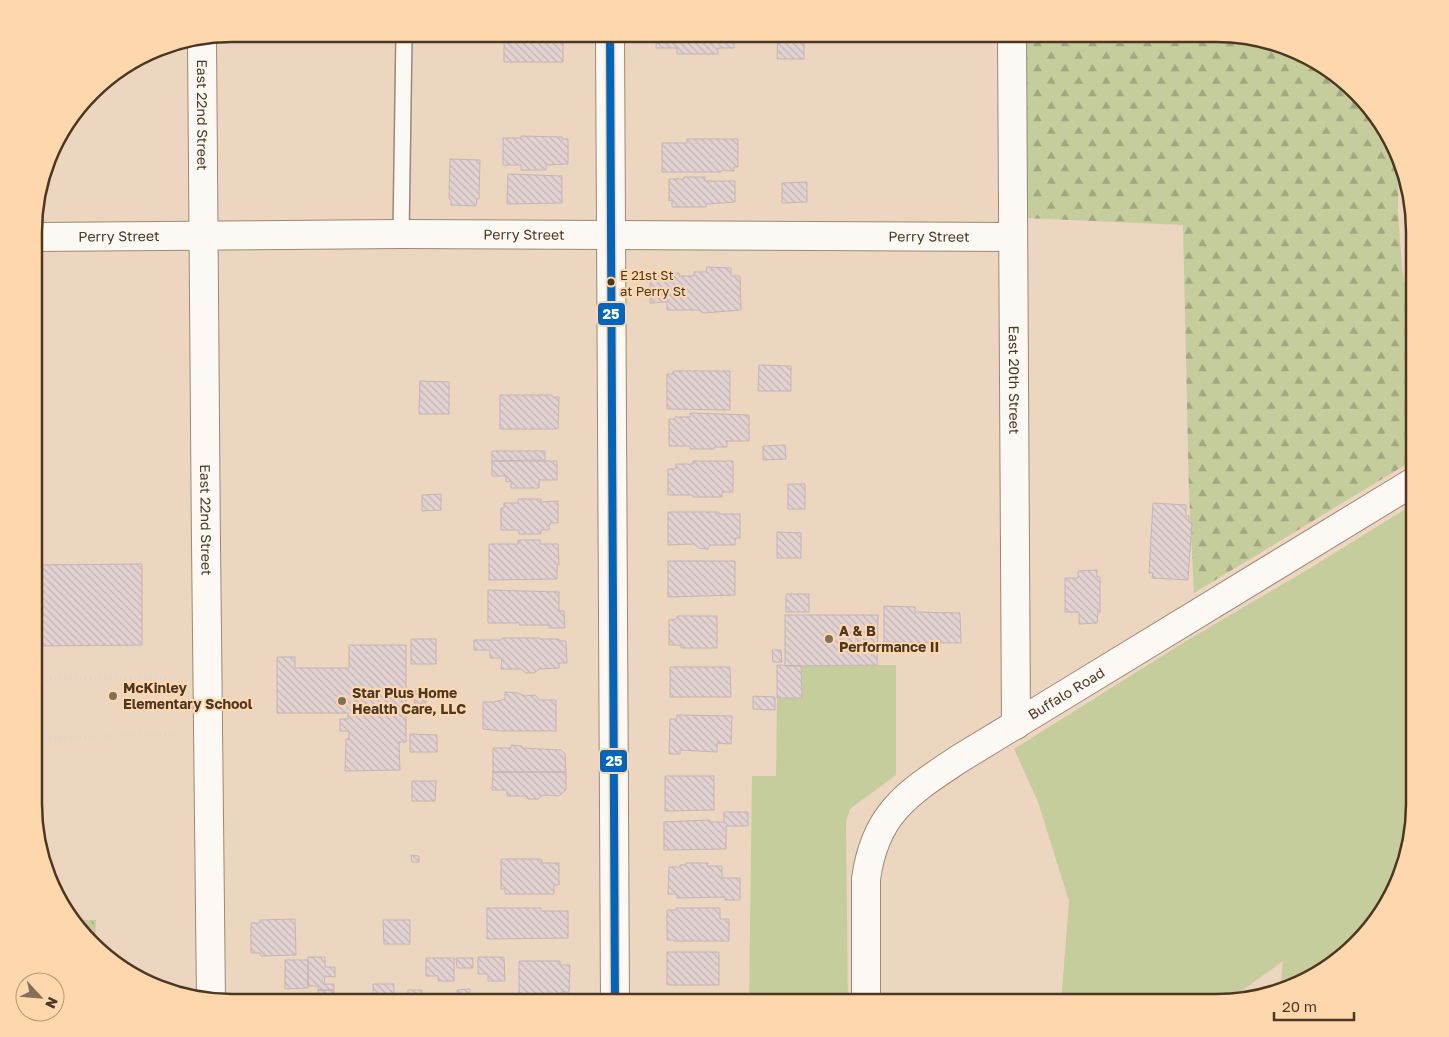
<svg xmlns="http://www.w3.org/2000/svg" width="1449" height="1037" font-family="'Golos Text',sans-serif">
<defs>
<pattern id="forest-firs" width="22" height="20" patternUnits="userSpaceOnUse" patternTransform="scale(1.25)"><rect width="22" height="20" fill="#c5cd9d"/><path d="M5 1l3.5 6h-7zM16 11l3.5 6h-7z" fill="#a2a780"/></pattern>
<pattern id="park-dots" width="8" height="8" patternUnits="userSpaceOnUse" patternTransform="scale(1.25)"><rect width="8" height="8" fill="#c5cd9d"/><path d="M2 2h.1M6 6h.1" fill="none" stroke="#a2a780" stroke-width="1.8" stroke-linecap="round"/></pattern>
<pattern id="building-back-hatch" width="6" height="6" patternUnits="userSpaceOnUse" patternTransform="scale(1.25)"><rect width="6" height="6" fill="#e2d2d2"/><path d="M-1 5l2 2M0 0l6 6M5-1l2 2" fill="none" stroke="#c4b5b4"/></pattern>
</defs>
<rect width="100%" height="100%" fill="#ecd6bf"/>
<path fill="#c5cd9d" d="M1415,503V817L1400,880L1374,926L1304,983L1280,988L1283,961L1229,1000L1216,1003H1061L1069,901L1038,802L1014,749L1186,641L1312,567Z
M877,665H896V775L850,809L846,822L848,1003H749L752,776H776L777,698H802L801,666Z"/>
<path fill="url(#forest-firs)" d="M1026,34H1229L1292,49L1338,75L1395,145L1399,160L1398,211L1402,269L1409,305L1415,322V459L1194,593L1189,494L1183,225L1025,218Z"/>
<path fill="url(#park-dots)" d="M75,920H96L95,943Z"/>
<path fill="url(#building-back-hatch)" stroke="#c4b4b5" d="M504,34H559L558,39H563V62H504Z
M657,34H745L744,42H734V48H718V54H677V48H656Z
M778,34H804V59H777Z
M521,136L562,137V139H568V164L546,165V170H521V165H503V138H521Z
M687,139H738V167H734V171L722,170L721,172H662V143H687Z
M450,159L480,160L479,199H477L476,206L451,205V199H449Z
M508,174L562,176V203L507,204Z
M684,177H705V181H735V202L706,204V207H672V200L669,201V179H684Z
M807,182V202L782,203V183Z
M707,267L731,268V276H740L741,310L703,313L699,310H667V302L650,303V273H679V276H694V272H706Z
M759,365L791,366V391H758Z
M673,371H730V410L667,409V374H673Z
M420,381L449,382V414H419Z
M500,395H552V397H559L558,429H500Z
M690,413L749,415V441H727V447H714V449H690V446H669V419H675V417H690Z
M785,445L786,459L763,460V446Z
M492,451H545V460L492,461Z
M492,461H557V480H539V488H511V481L506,482V476H492Z
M693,461H733V492H722V497H693V495H668V469H676V464H693Z
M788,484H805V509H788Z
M441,494V510L422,511V495Z
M518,499H541V502L558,501V523H550L549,530H541V534H519V530H501V508H504V503H518Z
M1153,503L1186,505V516H1189V522H1192L1188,580L1152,578L1153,573H1149Z
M668,512H719V514H740V538H735V545H710L708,549L698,548L694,544L668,545Z
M777,532L801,533V558H777Z
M518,540H540V544H558L559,565H557V579L489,580V544H518Z
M668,561H735V595L668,597Z
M142,564V645L35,646V565Z
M1097,570V577H1100V612H1098L1097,623L1079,624V612H1065V578H1078V571Z
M488,590L559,592V611H564L565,628H549V625H519L520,623H488Z
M786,594H809V612H786Z
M884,606L915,607V612L960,613L961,643L884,642Z
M785,615H878L877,665L785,666Z
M677,616H717V648H681V645H669V620L677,619Z
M502,638H540V639H559V641H566L567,663H559V668L539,669L534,673H526L521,669H501L502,658H490V650H474V640H501Z
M411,639H436V664H411Z
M349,645H406V742H399L400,770L345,771L346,739H349V731H340V719H348V713H277V657H295V668H349Z
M772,650H781L782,662H773Z
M777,665L801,666L802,698H777Z
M670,667H730L731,697H670Z
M415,690L426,691V703H414Z
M505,692L518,693L525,696L535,695L539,700H556V731H502L483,729V702H494L505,699Z
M753,696L775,697V710L753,709Z
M677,715L732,716L731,744L717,743V752L680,750V754H669L670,719H677Z
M410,734L437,735V752H410Z
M511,745L522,746V748L561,750L565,754L566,772H493V748H511Z
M493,772H566V790L559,796L543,795L538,799H528L525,796H507V790H492Z
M665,776H714V810L665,811Z
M412,781H436L435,801H412Z
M724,812H748V826H726V849L664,850V822L710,820V822H724Z
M411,855L419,856V862H412Z
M501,859H541L542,863H559V885H554V894H505V889H501Z
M686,863H708L707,866H722V878H740V900H725V897L677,898V894H668L669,867H680V865H686Z
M487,908H541V911H568V938L487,939Z
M676,908H720V919H729V941H674V940H667V910H676Z
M295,919L296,955L261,956L260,953H251V923H260V920Z
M383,920H410V944H384Z
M667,952H719V985H667Z
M308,957H325V967H335V977L325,976L324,984H334V990H318V986H308Z
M478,957H504L505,981H488V974H478Z
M426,958H454V981H438V976H426Z
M456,958H473V968H457Z
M285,960H308V988L285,989Z
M519,961H560V965H570L569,992H561V997H519Z
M373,984H394V997H399V1003H361L360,997H373Z
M470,989V994H490V1003H457V990Z
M318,990H334V1003H318Z
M408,990H422V995H441V1003H408Z
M675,995H725V1003H664V1001H675Z
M268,996H299L300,998H305V1003H268Z"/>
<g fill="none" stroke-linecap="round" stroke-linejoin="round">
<g stroke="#9b8974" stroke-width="18">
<path id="service" d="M401,234L404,34"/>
</g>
<g stroke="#9b8974" stroke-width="30">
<g id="minor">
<path id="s1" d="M1012,34L1016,725"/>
<path id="s2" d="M202,40C202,360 209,681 211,1001"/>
<path id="s3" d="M35,237L401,234L1013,237"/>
</g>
</g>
<g stroke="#9b8974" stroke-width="30">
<path id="tertiary" d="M610,34L615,1003"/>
</g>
<g stroke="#9b8974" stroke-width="30">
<g id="secondary">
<path id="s4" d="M866,1003V879C875,813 908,793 959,759L1415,481"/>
</g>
</g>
<path stroke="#dad3cb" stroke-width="3" stroke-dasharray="1 4" stroke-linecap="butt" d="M35,691L50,678H175
M35,725L48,738L176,734"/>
<use href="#service" stroke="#fcf9f5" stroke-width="15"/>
<use href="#minor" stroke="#fcf9f5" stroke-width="28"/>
<use href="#tertiary" stroke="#fcf9f5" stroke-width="28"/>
<use href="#secondary" stroke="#fcf9f5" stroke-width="28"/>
<g stroke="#fed7ad" stroke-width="11">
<path id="bus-1" d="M610,34L615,1003"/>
</g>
<use href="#bus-1" stroke="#0065bd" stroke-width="8"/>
</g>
<circle fill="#4c3822" stroke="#fed7ad" stroke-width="2" cx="611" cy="282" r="4.5"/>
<g fill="#846f59" stroke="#fed7ad" stroke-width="2">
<circle cx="829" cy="639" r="5"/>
<circle cx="113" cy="696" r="5"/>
<circle cx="342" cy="701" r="5"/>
</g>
<g text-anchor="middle" stroke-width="4" stroke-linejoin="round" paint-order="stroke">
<g font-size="13" fill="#4c3822" stroke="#fed7ad" text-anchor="start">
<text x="620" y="280">E 21st St<tspan x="620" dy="16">at Perry St</tspan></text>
</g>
<g font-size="14" fill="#4c3822" stroke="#fed7ad">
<text dy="5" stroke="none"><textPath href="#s2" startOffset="75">East 22nd Street</textPath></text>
<text dy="5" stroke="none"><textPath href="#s3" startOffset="489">Perry Street</textPath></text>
<text dy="5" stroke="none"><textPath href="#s3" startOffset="84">Perry Street</textPath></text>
<text dy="5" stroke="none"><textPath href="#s3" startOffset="894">Perry Street</textPath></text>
<text dy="5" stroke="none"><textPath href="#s1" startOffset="346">East 20th Street</textPath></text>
<text dy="5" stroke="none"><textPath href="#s2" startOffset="480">East 22nd Street</textPath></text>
<text dy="5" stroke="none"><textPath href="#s4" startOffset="408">Buffalo Road</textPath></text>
</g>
<g font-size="14" font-weight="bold" fill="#4c3822" stroke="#fed7ad" text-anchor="start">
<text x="839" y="636">A &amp; B<tspan x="839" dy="16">Performance II</tspan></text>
<text x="123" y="693">McKinley<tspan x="123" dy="16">Elementary School</tspan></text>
<text x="352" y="698">Star Plus Home<tspan x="352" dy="16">Health Care, LLC</tspan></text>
</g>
</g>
<path d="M0 0H1449V1037H0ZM232 42H1216A190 190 0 0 1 1406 232V804A190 190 0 0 1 1216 994H232A190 190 0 0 1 42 804V232A190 190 0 0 1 232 42Z" fill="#fed7ad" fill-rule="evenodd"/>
<path fill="none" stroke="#4c3822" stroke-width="2.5" d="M232 42H1216A190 190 0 0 1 1406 232V804A190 190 0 0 1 1216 994H232A190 190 0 0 1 42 804V232A190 190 0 0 1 232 42Z"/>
<g stroke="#fed7ad" stroke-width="2">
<rect x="597" y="302" width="29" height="24" rx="5" fill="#0065bd"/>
<rect x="599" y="749" width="29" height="24" rx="5" fill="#0065bd"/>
</g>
<g font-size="14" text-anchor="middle" font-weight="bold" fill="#fff">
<text x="611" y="319">25</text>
<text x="614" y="766">25</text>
</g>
<g transform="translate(40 997) rotate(116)"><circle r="24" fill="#fed7ad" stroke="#b79775"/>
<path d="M0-4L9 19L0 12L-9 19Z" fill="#846f59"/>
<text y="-8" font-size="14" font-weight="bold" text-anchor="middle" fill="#4c3822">N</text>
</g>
<path d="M1274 1012v8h80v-8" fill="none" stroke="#4c3822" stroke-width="2.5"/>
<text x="1282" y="1012" font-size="15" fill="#4c3822" stroke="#fed7ad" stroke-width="4" paint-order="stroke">20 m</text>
</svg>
